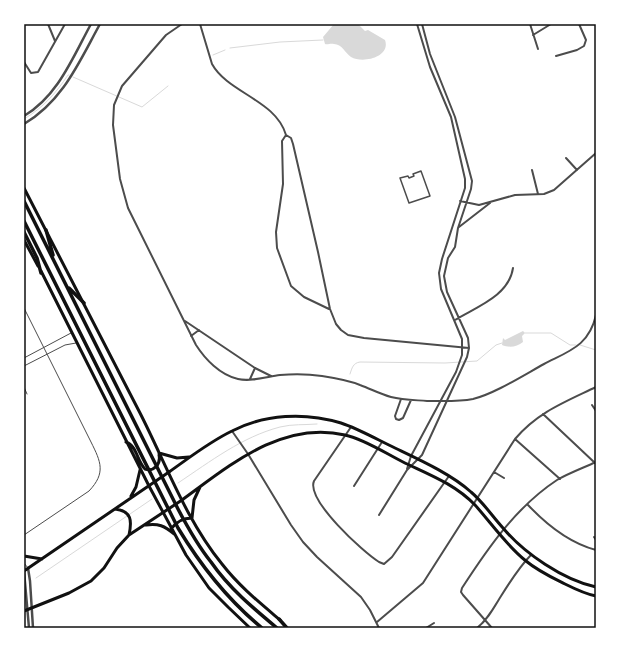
<svg xmlns="http://www.w3.org/2000/svg" width="620" height="652" font-family="'Times New Roman',serif">
<rect width="100%" height="100%" fill="#fff"/>
<path fill="#d9d9d9" d="M334,24H358L365,31L368,30L385,40C391,57 363,64 351,57C345,53 342,44 334,44C330,43 328,45 325,44L323,37Z
M523,331L525,333L522,336L523,342C517,347 509,348 502,345L503,338L505,340Z"/>
<g fill="none" stroke-linecap="round" stroke-linejoin="round">
<path stroke="#d9d9d9" stroke-width="1" d="M230,48L280,42L323,40
M213,55L225,50
M73,77L142,107L168,86
M24,119C43,108 56,93 68,75H69
M525,333H551L570,345H576
M580,345L596,350
M350,374C352,368 353,363 360,362L445,363L477,361L496,345L502,343
M178,483C211,461 242,437 280,427C292,424 305,425 317,424
M130,514L152,499
M36,578L127,516"/>
<path stroke="#4c4c4c" stroke-width="1" d="M24,308L91,442C101,462 106,473 89,491L24,535
M24,358L71,333
M24,366L65,345L76,343
M24,387L27,394
M24,563L28,568"/>
<path stroke="#4c4c4c" stroke-width="1.5" d="M421,171L430,196L409,203L400,178L408,176L409,178L414,176L413,174Z"/>
<path stroke="#4c4c4c" stroke-width="2" d="M48,24L55,41
M182,24L166,35L122,86L114,105L113,125L120,179L128,208L196,345C205,359 220,375 238,379C251,382 266,377 280,375C293,374 308,374 322,376C335,378 348,380 360,385C371,389 380,394 391,397C403,400 415,400 427,401C442,401 458,402 473,399C494,394 524,375 544,364C569,351 589,346 596,315
M200,24L212,64C228,93 276,100 286,135
M530,24L538,49
M533,35L551,24
M556,56L577,50L584,46L586,40L579,24
M24,62L31,73L38,72L65,24
M286,135L291,138L293,144L318,252L330,309L336,324L341,330L348,335L364,338L469,348
M286,135L282,141L283,184L276,232L277,248L291,286L304,297L329,309
M566,158L577,170
M532,170L538,194
M460,201L479,205L515,195L544,194L554,190L596,153
M459,227L490,203
M455,320C476,307 509,296 513,268
M185,321L255,368L271,376
M191,336L199,330
M250,379L255,368
M401,399L395,416L396,419L399,420L403,418L411,400
M592,405L596,411
M543,414L595,463
M351,427L314,481C306,500 363,552 379,562L384,564L392,557L449,476
M232,431L248,454L291,525L303,542L317,557L361,597L370,610L379,628
M515,439L560,479
M407,469L411,456L456,372L462,355V339L441,289L439,273L442,259L465,188V179L451,117L430,67L417,24
M494,472L504,478
M354,486L382,442
M528,505C546,524 569,543 596,550
M379,515L407,470L422,455L467,357L469,348L468,338L447,292L444,276L448,258L455,247L458,228L471,189L472,181L455,117L430,54L422,24
M594,537L596,540
M377,622L423,583L515,439C538,412 565,402 596,387
M426,628L434,623
M477,628C486,621 492,611 498,601C508,585 518,568 531,555
M492,628L463,595L461,592L462,588C488,548 516,507 557,480C569,473 583,468 596,462"/>
<path stroke="#4c4c4c" stroke-width="2.5" d="M24,116C58,96 73,57 91,24
M24,124C63,101 79,62 100,24
M28,568L30,581L33,628
M24,571L29,628"/>
<path stroke="#111" stroke-width="3" d="M24,188C63,263 102,338 140,413C166,464 186,520 222,564C239,586 260,603 280,620
M24,240L38,266
M41,271L149,486L186,555L209,588L228,607L250,628
M126,442C137,446 137,461 145,469C154,472 161,464 159,455
M159,453L177,458L189,457
M169,472C189,458 209,442 232,431C265,414 305,412 341,423C359,429 378,440 395,448C420,460 451,474 471,492C483,502 492,516 503,528C524,553 563,580 596,587
M182,500C229,466 282,420 345,435C364,439 385,453 403,462C428,474 455,484 475,505C492,524 506,545 526,561C538,571 551,577 565,584C575,589 585,594 596,596
M171,529C176,522 184,518 192,518L194,500L200,487"/>
<path stroke="#111" stroke-width="3" d="M131,496L136,487L140,470
M115,509C132,511 132,521 129,535
M146,525C158,523 165,526 174,534
M24,556L42,559
M24,571L169,472
M24,611L69,593L91,581L104,568L117,548L129,535L182,500"/>
<path stroke="#111" stroke-width="3.5" d="M24,201L178,509C188,528 198,546 211,562C229,588 253,608 277,628
M24,221L178,528C201,566 228,600 262,628
M46,230L53,255
M24,232L37,258L41,273
M69,288L84,303
M279,619L287,628"/>
</g>
<rect width="620" height="652" fill="none" stroke="#ffffff" stroke-width="50"/>
<rect x="25" y="25" width="570" height="602" fill="none" stroke="#111" stroke-width="1.5"/>
</svg>
